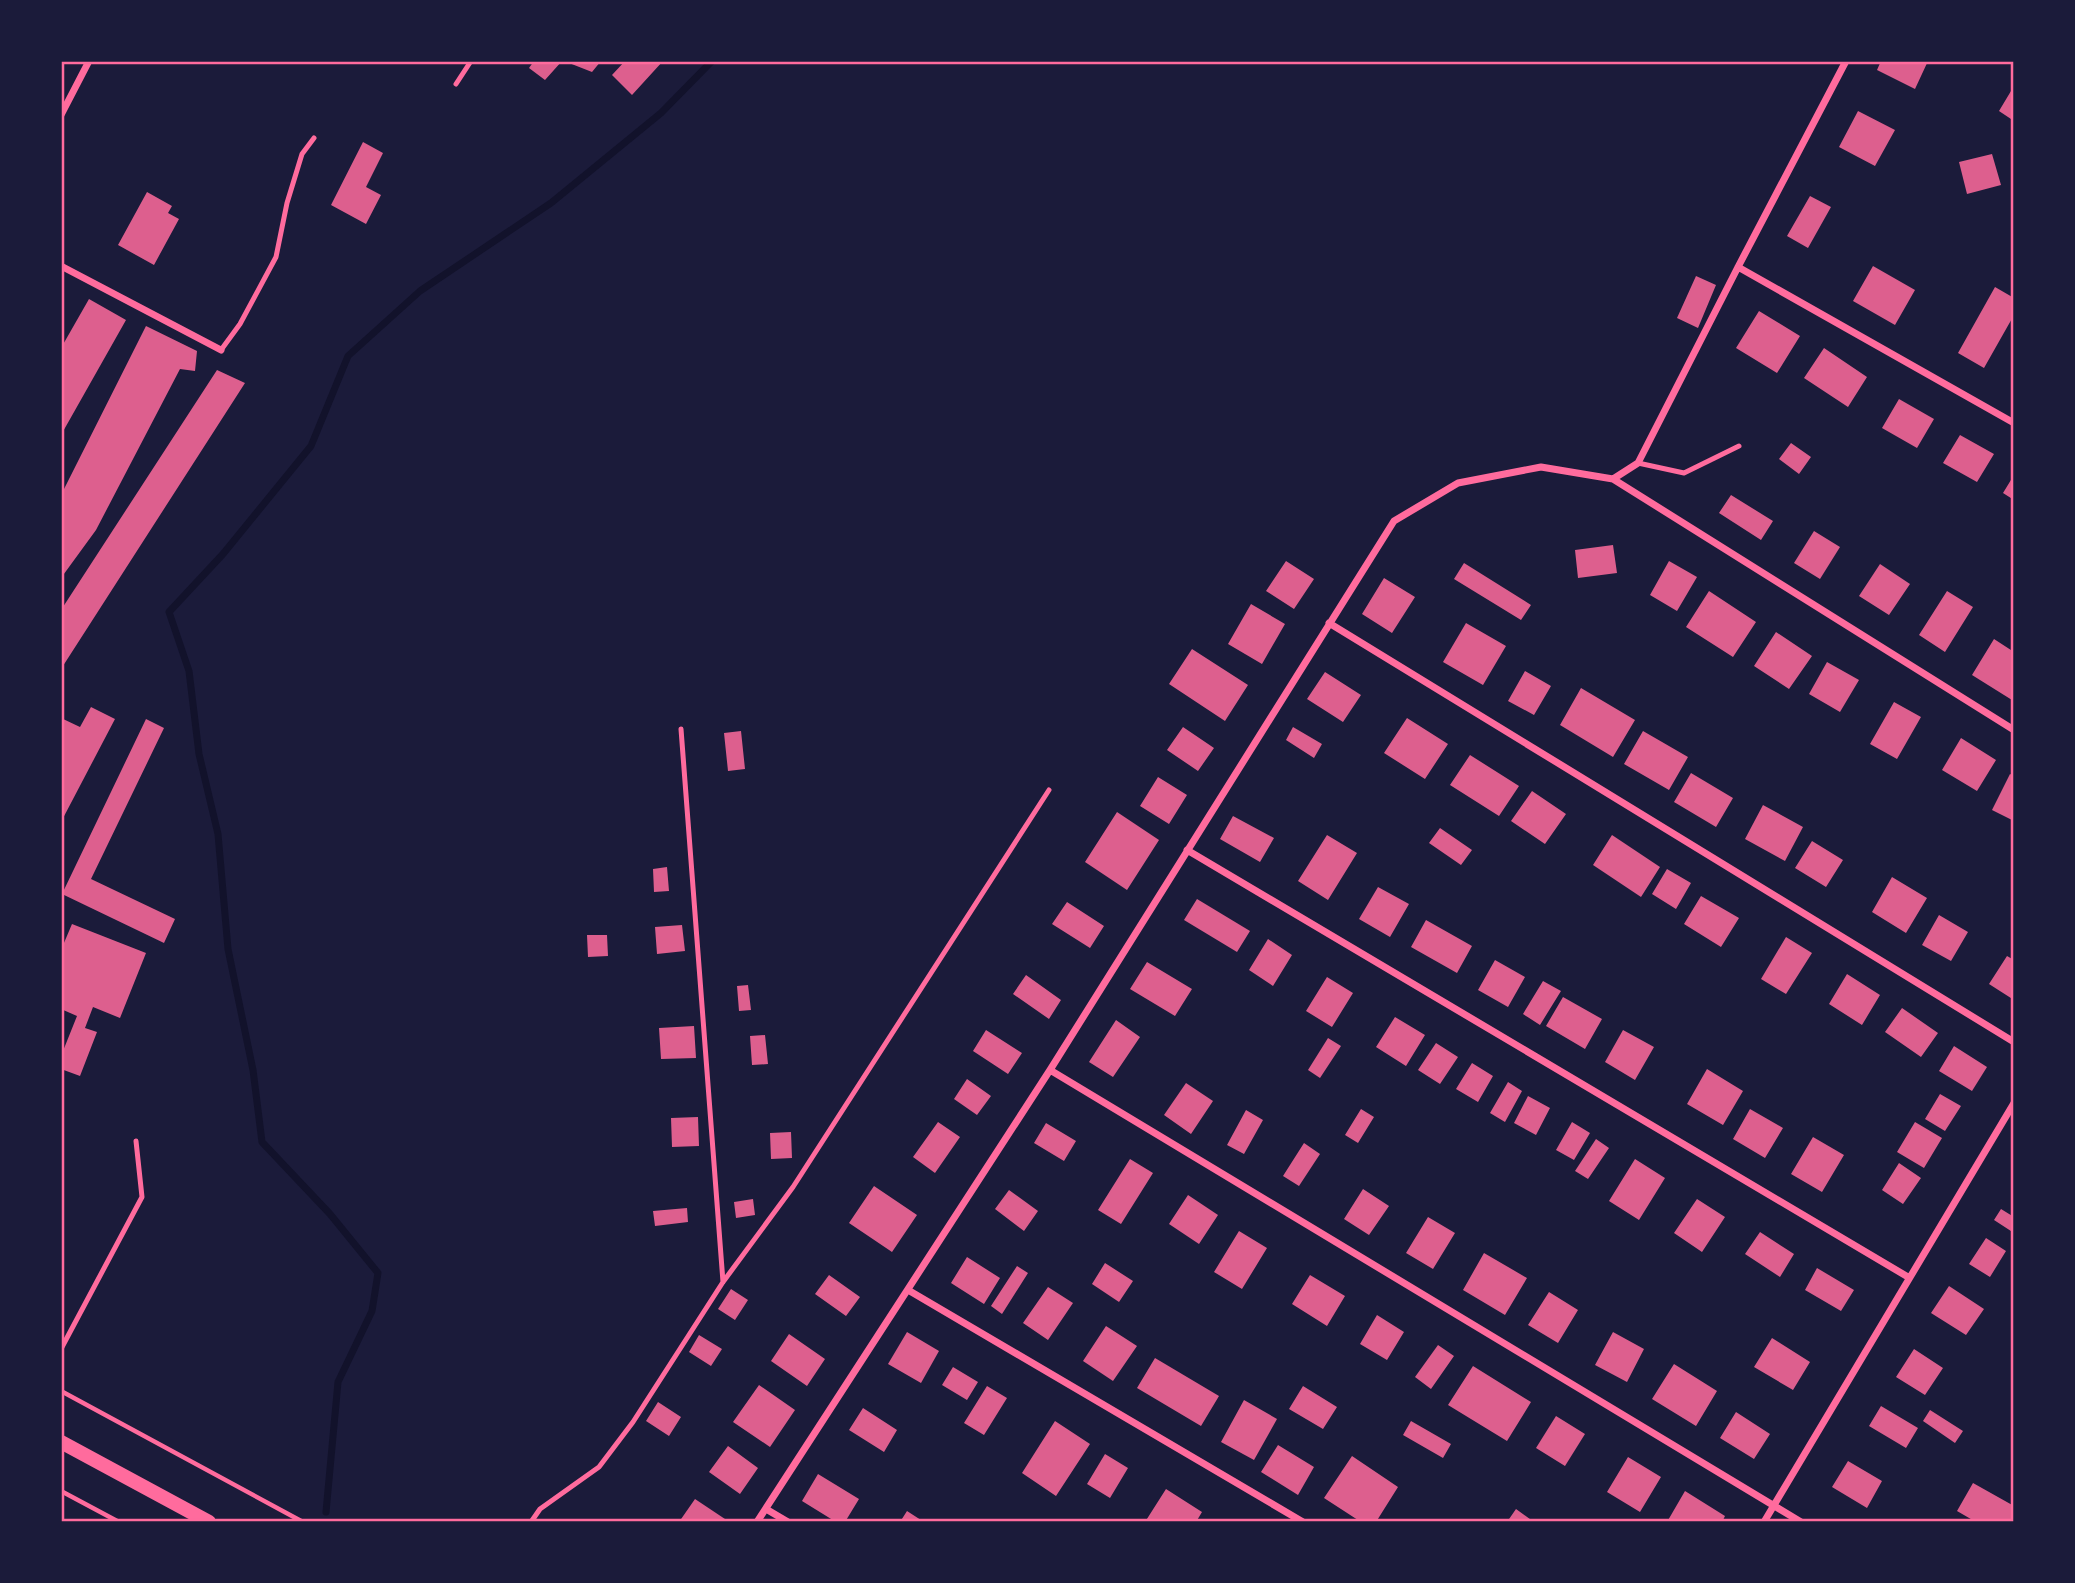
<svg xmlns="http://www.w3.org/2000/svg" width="2075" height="1583" font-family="'Noto Sans',sans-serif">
<rect width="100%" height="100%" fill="#1b1b3a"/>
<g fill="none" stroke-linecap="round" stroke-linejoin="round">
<path stroke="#12122b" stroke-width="7" d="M326,1512L338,1382L372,1311L378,1273L330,1214L262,1142L253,1070L228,949L218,834L199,754L189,671L169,612L223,554L311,446L348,356L420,291L551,203L661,113L712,61"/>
</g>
<path fill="#dd5f8e" d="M534,61H562L545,80L529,68Z
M564,61H601L592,72Z
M625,61H663L632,95L612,75Z
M1881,61H1928L1915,89L1877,70Z
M2011,91L2014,92V121L1999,111Z
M1858,111L1895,130L1875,166L1839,147Z
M363,142L383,153L366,187L381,195L366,224L331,205Z
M1992,154L2001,185L1967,194L1959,162Z
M147,192L172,206L168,213L179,219L154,265L118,245Z
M1810,196L1831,207L1808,248L1787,236Z
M1873,266L1915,290L1895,325L1853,301Z
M1696,276L1716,285L1698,328L1677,318Z
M1995,287L2014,298V315L1984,368L1958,353Z
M89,299L126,320L61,435V348Z
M1759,311L1800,336L1777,373L1736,348Z
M146,326L197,351L195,371L180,369L96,530L61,578V495Z
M1824,348L1867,377L1848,407L1804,378Z
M217,370L245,383L61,669V610Z
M1899,399L1934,419L1917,448L1882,428Z
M1960,435L1994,454L1977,482L1943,463Z
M1791,443L1811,457L1799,474L1779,459Z
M2014,475V500L2003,493Z
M1731,495L1773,521L1761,540L1719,513Z
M1814,531L1840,547L1820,579L1794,563Z
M1613,545L1617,573L1578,578L1575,550Z
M1286,561L1314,579L1294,609L1266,591Z
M1669,561L1697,577L1677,611L1650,595Z
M1464,563L1531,605L1521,620L1454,579Z
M1880,564L1910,584L1889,615L1859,596Z
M1384,578L1415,597L1392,633L1362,614Z
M1709,591L1756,622L1733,657L1686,627Z
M1947,591L1973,607L1945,652L1919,635Z
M1251,604L1285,624L1262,664L1228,644Z
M1466,623L1506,646L1483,685L1443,662Z
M1776,632L1812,656L1789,689L1754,666Z
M1994,639L2014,652L2012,700L1972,675Z
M1192,649L1248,685L1225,721L1169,684Z
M1827,662L1859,680L1840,712L1809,694Z
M1525,671L1551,686L1534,715L1508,701Z
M1325,672L1361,695L1343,722L1307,699Z
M1581,688L1635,720L1613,757L1560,725Z
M1894,702L1921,717L1897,759L1870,744Z
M91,707L115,719L61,822V718L80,727Z
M1407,718L1448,744L1425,779L1384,753Z
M146,719L164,728L91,879L175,919L164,943L62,894Z
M1183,727L1214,748L1198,771L1167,750Z
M1293,727L1322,744L1314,758L1286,740Z
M741,731L745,769L728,771L724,733Z
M1643,731L1688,757L1669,790L1624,764Z
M1961,738L1996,760L1977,791L1942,770Z
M1470,755L1519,786L1499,816L1450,785Z
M1691,773L1733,798L1716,827L1674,802Z
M2010,774L2014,776V821L1992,810Z
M1158,777L1187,795L1169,824L1140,806Z
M1532,791L1566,814L1545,844L1511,821Z
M1763,805L1803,827L1785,861L1745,839Z
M1117,812L1159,840L1127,890L1085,862Z
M1233,816L1274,838L1260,862L1220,839Z
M1440,828L1472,850L1461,865L1429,843Z
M1327,835L1357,853L1328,900L1298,881Z
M1612,835L1660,867L1641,897L1593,865Z
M1812,841L1843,860L1826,887L1795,868Z
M667,867L669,891L654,892L653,869Z
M1667,869L1691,883L1676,909L1652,894Z
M1892,877L1927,898L1906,933L1872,912Z
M1378,887L1409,904L1390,937L1359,919Z
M1701,896L1739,918L1721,947L1684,924Z
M1197,899L1250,931L1237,952L1184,920Z
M1067,902L1104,926L1090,948L1052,924Z
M1939,915L1968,932L1951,961L1922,945Z
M1426,920L1472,946L1457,973L1411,947Z
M72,924L146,953L120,1018L93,1007L85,1028L97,1032L80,1076L61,1069V1056L77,1016L61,1009V950Z
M682,925L685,951L657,954L655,927Z
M587,935H607L608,956L588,957Z
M1786,937L1812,953L1786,994L1761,979Z
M1268,939L1292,955L1273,986L1249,970Z
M2007,956L2014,960V1000L1989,984Z
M1495,960L1525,977L1508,1007L1478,990Z
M1147,962L1192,989L1175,1016L1130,989Z
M1847,974L1880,995L1862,1025L1829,1004Z
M1026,975L1061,1000L1049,1019L1013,994Z
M1327,977L1353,993L1332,1027L1306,1011Z
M1543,981L1561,991L1540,1025L1523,1014Z
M748,985L751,1010L739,1011L737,986Z
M1563,997L1602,1019L1585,1049L1546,1026Z
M1902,1008L1938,1033L1921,1057L1885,1032Z
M1395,1017L1425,1035L1406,1066L1376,1047Z
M1116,1020L1140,1037L1113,1077L1089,1062Z
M694,1026L696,1058L661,1059L659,1028Z
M986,1030L1022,1053L1008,1074L973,1051Z
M1623,1030L1654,1047L1635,1080L1605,1062Z
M765,1035L768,1064L752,1065L750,1036Z
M1328,1038L1341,1046L1320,1078L1308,1070Z
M1436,1043L1458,1057L1440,1084L1418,1070Z
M1954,1046L1987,1067L1972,1091L1939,1071Z
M1472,1063L1493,1076L1478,1102L1456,1089Z
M1707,1069L1743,1091L1723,1125L1687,1104Z
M967,1079L991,1096L977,1115L954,1099Z
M1508,1082L1522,1091L1505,1122L1490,1113Z
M1186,1083L1213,1101L1191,1134L1164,1115Z
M1940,1094L1961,1106L1945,1131L1925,1119Z
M1528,1096L1550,1108L1536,1135L1514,1123Z
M1361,1109L1374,1117L1358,1143L1345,1135Z
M1750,1109L1783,1128L1765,1158L1733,1139Z
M1246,1110L1263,1120L1244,1154L1227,1145Z
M698,1117L699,1146L672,1147L671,1118Z
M938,1122L960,1137L935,1173L913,1157Z
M1572,1122L1590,1133L1574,1160L1556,1150Z
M1915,1122L1942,1138L1924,1168L1897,1152Z
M1046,1123L1076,1141L1064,1161L1034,1143Z
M791,1132L792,1158L771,1159L770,1133Z
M1813,1137L1844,1155L1822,1192L1791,1174Z
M1596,1139L1609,1148L1588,1179L1575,1171Z
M1304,1143L1320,1154L1299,1186L1283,1176Z
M1130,1159L1153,1173L1121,1224L1098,1210Z
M1635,1159L1665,1178L1639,1220L1609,1201Z
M1899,1163L1921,1178L1903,1204L1882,1190Z
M874,1186L917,1215L892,1252L849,1223Z
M1363,1189L1389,1206L1369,1235L1344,1219Z
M1009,1190L1038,1211L1024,1231L995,1209Z
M1188,1195L1218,1215L1199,1244L1169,1224Z
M753,1199L755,1215L736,1218L734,1202Z
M1697,1199L1725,1217L1702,1252L1674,1233Z
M687,1208L688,1222L655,1226L653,1211Z
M2001,1209L2014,1217V1233L1994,1220Z
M1428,1217L1455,1233L1433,1269L1406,1253Z
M1239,1231L1267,1248L1242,1289L1214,1272Z
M1760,1232L1794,1254L1780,1277L1745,1254Z
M1986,1238L2006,1251L1990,1277L1969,1264Z
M1484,1253L1527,1278L1505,1315L1463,1290Z
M967,1257L1000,1278L984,1304L951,1283Z
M1105,1263L1133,1281L1119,1302L1092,1284Z
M1017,1266L1028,1273L1002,1314L991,1306Z
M1817,1268L1854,1290L1841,1311L1805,1290Z
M829,1275L860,1297L846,1316L815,1294Z
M1310,1275L1345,1296L1327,1326L1292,1304Z
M1949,1286L1984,1309L1966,1335L1931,1313Z
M1048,1287L1073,1303L1048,1340L1023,1323Z
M731,1289L748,1300L735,1320L718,1309Z
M1549,1292L1578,1310L1558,1343L1528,1325Z
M1377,1315L1404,1332L1387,1360L1360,1344Z
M1106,1326L1137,1346L1113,1381L1083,1361Z
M907,1332L939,1351L921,1383L888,1364Z
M1613,1332L1644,1349L1627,1382L1595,1365Z
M789,1334L825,1359L807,1386L771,1361Z
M699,1335L722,1349L711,1366L689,1352Z
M1772,1338L1810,1362L1793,1390L1754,1367Z
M1438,1345L1454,1356L1431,1389L1415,1377Z
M1914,1349L1943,1368L1925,1395L1896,1377Z
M1155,1358L1219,1396L1201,1426L1137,1388Z
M1674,1364L1717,1391L1696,1426L1652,1399Z
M1473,1366L1531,1402L1507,1441L1448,1405Z
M953,1367L978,1382L967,1400L942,1385Z
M759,1385L795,1410L770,1447L733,1422Z
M987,1386L1007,1398L984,1435L964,1423Z
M1303,1386L1337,1407L1323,1429L1289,1409Z
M1244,1400L1277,1419L1254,1460L1221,1442Z
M658,1402L681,1417L669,1436L646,1421Z
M1881,1406L1918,1428L1906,1448L1869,1426Z
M863,1408L897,1430L884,1452L849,1430Z
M1930,1410L1963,1431L1955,1443L1923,1421Z
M1736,1412L1770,1434L1754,1459L1720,1438Z
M1556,1416L1585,1434L1565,1466L1536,1448Z
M1055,1421L1090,1444L1056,1496L1022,1473Z
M1411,1421L1451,1444L1443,1458L1403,1435Z
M1278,1445L1314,1467L1298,1495L1261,1472Z
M728,1446L758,1468L740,1494L709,1472Z
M1105,1454L1128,1468L1110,1498L1087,1484Z
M1352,1456L1398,1487L1376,1522H1361L1324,1498Z
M1628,1457L1661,1477L1640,1512L1607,1492Z
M1848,1461L1882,1481L1867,1508L1832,1487Z
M818,1474L859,1499L845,1522H836L802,1501Z
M1973,1483L2014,1506V1522H1976L1957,1511Z
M1166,1489L1202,1512L1196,1522H1145Z
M1685,1491L1725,1516L1722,1522H1667Z
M695,1499L725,1519L723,1522H679Z
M1516,1509L1534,1522H1507Z
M907,1511L924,1522H900Z"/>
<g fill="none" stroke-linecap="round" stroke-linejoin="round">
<path stroke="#ff6b9d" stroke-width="4.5" d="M61,1391L303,1522
M61,1491L119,1522"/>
<path stroke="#ff6b9d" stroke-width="5" d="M456,84L471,61
M221,350L240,324L276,257L287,203L302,154L314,138
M1638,463L1684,473L1739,446
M681,729L723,1282
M61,1349L142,1197L136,1141
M531,1522L540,1509L599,1467L633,1422L723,1282L793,1187L1049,790"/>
<path stroke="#ff6b9d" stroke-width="7" d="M61,115L89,61
M61,266L221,350
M1738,267L2014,423
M1613,479L2014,730
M1329,623L2014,1042
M1187,850L1908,1277
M1050,1070L1801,1522
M908,1290L1303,1522
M766,1509L788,1522
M757,1522L1050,1070L1394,521L1458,483L1541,467L1613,479L1638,463L1738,267L1846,61
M1764,1522L2014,1103"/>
<path stroke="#ff6b9d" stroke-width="14" d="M61,1442L209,1522"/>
</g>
<rect width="2075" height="1583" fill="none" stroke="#1b1b3a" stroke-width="126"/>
<rect x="63" y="63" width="1949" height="1457" fill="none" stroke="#ff6b9d" stroke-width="2.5"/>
</svg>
